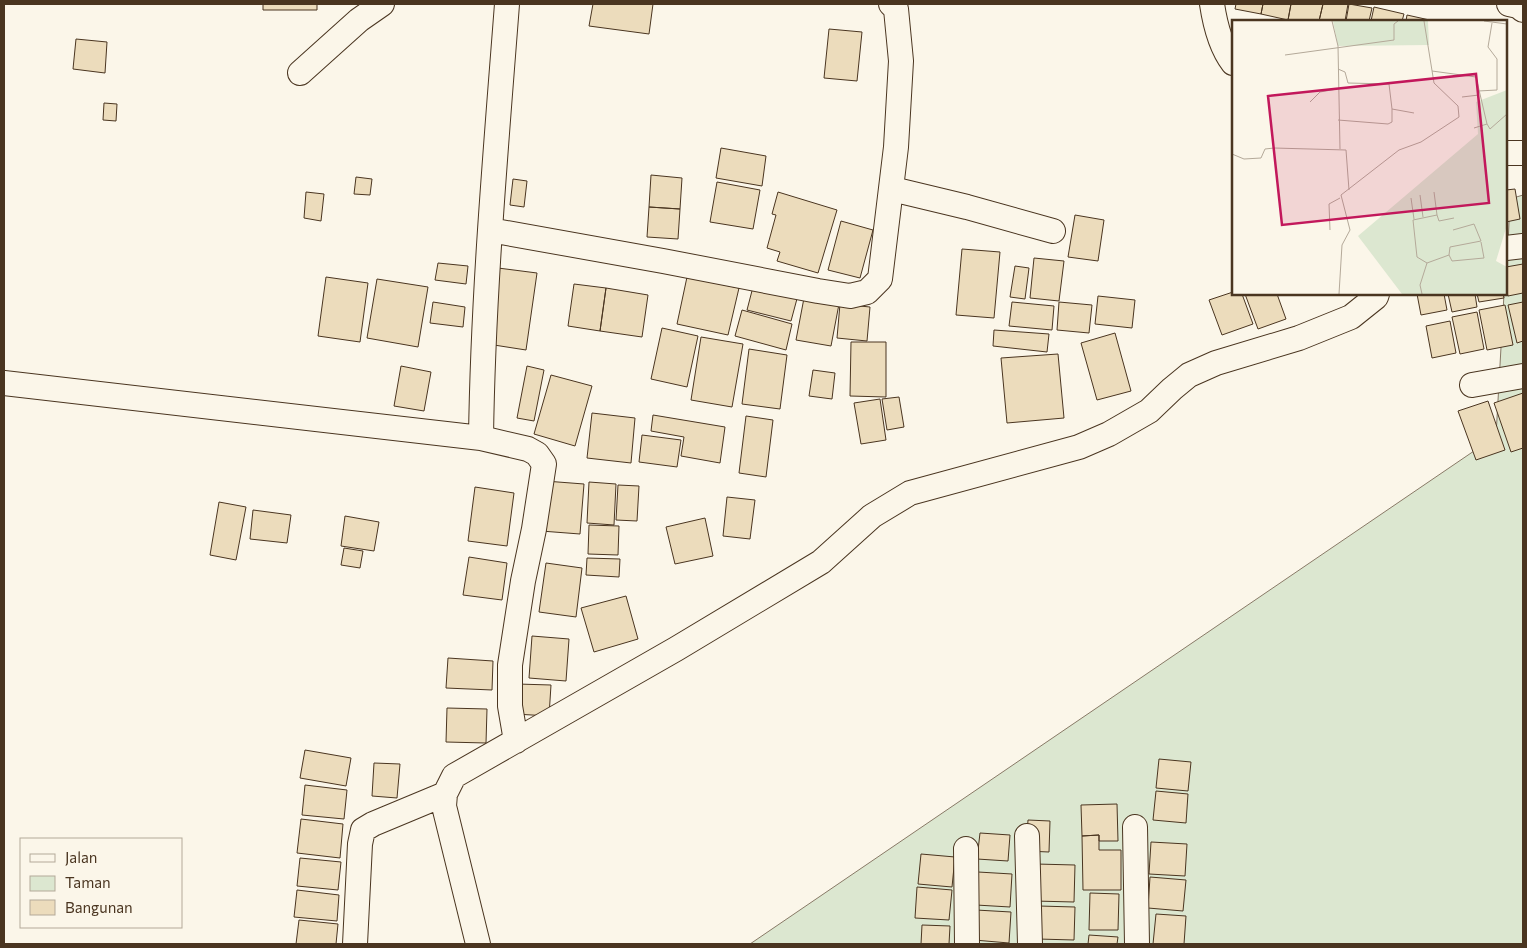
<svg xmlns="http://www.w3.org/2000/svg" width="1527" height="948" font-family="Commissioner,sans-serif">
<rect width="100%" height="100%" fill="#fbf6e9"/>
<path fill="#dce7d0" stroke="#887966" d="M1523,195V944H750L1496,436L1504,294H1506L1510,199Z"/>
<path fill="#ecdcbc" stroke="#4a3520" d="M263,4H317V10H263Z
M593,4H653L649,34L589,26Z
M1236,4H1263L1261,14L1235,9Z
M1263,4H1291L1288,20L1261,14Z
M1291,4H1323L1319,21L1288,20Z
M1323,4H1348L1345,21H1319Z
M1349,4L1372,8L1369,21H1346Z
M1374,7L1404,14L1402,21H1371Z
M1407,15L1434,21H1406Z
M829,29L862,32L857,81L824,78Z
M76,39L107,42L105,73L73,69Z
M104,103L117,104L116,121L103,120Z
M721,148L766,156L762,186L716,178Z
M651,175L682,178L680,209L649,207Z
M356,177L372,179L370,195L354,194Z
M513,179L527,181L524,207L510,205Z
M717,182L760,190L753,229L710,222Z
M1515,189L1520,219L1506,222V190Z
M306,192L324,194L321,221L304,218Z
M778,192L837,210L818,273L777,261L780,252L767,248L776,215L772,214Z
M649,207L680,209L678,239L647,237Z
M1075,215L1104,220L1098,261L1068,257Z
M841,221L873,230L860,278L828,270Z
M962,249L1000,252L994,318L956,315Z
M1034,258L1064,261L1059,301L1030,298Z
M438,263L468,266L466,284L435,280Z
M1523,264V293L1508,296L1506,288V267Z
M1015,266L1029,268L1025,299L1010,297Z
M498,268L537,273L526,350L494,345Z
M326,277L368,283L360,342L318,336Z
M687,277L739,288L728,335L677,324Z
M377,279L428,287L418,347L367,338Z
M754,283L798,295L791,321L747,310Z
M574,284L606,288L600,331L568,326Z
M606,288L648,295L642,337L600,331Z
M1233,292V294H1242L1253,324L1222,335L1209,300Z
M1245,294H1277L1286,319L1258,329Z
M1417,294H1444L1447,310L1421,315Z
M1448,294H1475L1477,307L1452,312Z
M1477,294H1503L1504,298L1479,302Z
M1098,296L1135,300L1132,328L1095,324Z
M804,298L839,304L831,346L796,340Z
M433,302L465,307L463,327L430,323Z
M1012,302L1054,306L1052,330L1009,326Z
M1059,302L1092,305L1089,333L1057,330Z
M1523,302V341L1517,343L1508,305Z
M840,304L870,307L867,341L837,338Z
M1505,305L1513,345L1487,350L1479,310Z
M742,310L792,324L786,350L735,336Z
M1477,312L1484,349L1460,354L1452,317Z
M1450,321L1456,353L1432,358L1426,326Z
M662,328L698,336L687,387L651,379Z
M994,330L1049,334L1047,352L993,346Z
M1115,333L1131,391L1097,400L1081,343Z
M701,337L743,344L732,407L691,400Z
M851,342H886V397L850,396Z
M749,349L787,355L780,409L742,404Z
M1058,354L1064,418L1007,423L1001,358Z
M401,366L431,372L424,411L394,406Z
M527,366L544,370L534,421L517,418Z
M813,370L835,373L832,399L809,396Z
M551,375L592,386L575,446L534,434Z
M1523,393V448L1511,452L1494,403Z
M899,397L904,427L887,430L882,399Z
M880,399L886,440L861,444L854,403Z
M1488,401L1505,450L1476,460L1458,411Z
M592,413L635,418L631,463L587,458Z
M653,415L725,427L720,463L681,456L684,437L651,431Z
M746,416L773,420L766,477L739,473Z
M642,435L681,440L677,467L639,462Z
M545,481L584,484L580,534L541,531Z
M589,482L616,484L614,525L587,523Z
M618,485L639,486L637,521L616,520Z
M475,487L514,493L507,546L468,541Z
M727,497L755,500L750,539L723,536Z
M219,502L246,507L236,560L210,555Z
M253,510L291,515L287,543L250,539Z
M345,516L379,522L374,551L341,546Z
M705,518L713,556L675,564L666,527Z
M589,525L619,526L618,555L588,554Z
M344,548L363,551L360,568L341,565Z
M469,557L507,563L502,600L463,595Z
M587,558L620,559L619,577L586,575Z
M546,563L582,568L576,617L539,612Z
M626,596L638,639L594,652L581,608Z
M532,636L569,639L566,681L529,678Z
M448,658L493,661L492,690L446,688Z
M517,684L551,685L549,716L515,714Z
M447,708L487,709L486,743L446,742Z
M305,750L351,758L346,786L300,778Z
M1159,759L1191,762L1188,791L1156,788Z
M374,763L400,764L397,798L372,796Z
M305,785L347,790L344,819L302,815Z
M1156,791L1188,794L1186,823L1153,820Z
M1117,804L1118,841H1099V835L1082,836L1081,805Z
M301,819L343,824L340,858L297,853Z
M1028,820L1050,821L1049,852L1026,851Z
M980,833L1010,835L1008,861L977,859Z
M1099,835V850H1121V890H1083L1082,836Z
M1151,842L1187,844L1185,876L1149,874Z
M921,854L955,857L952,887L918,884Z
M300,858L341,862L338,890L297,886Z
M1036,864L1075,865L1074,902L1034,901Z
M978,872L1012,874L1010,907L976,905Z
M1150,877L1186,880L1183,911L1148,908Z
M917,887L952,890L949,920L915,918Z
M297,890L339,895L337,921L294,917Z
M1090,893L1119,894L1118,930H1089Z
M1039,906L1075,907L1074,940L1038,939Z
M976,910L1011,912L1009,943L974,940Z
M1156,914L1186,916L1184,944H1153Z
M299,920L338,924L336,944H296Z
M922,925L950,926L949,944H921Z
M1089,935L1118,937L1117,944H1088Z"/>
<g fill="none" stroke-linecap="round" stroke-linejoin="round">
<g stroke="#4a3520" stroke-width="26">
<path id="street" d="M1212,4C1215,24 1220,46 1233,63
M1509,4L1518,6L1523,10
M300,73L359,20L382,4
M1506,153H1523
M892,189L967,207L1053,231
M490,230L663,261L818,291L850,296L867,292L880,279L896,147L901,61L896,9L891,4
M1506,248L1523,246
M4,383L481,438L528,449L537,454L544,464L534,529L523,581L510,665V706L516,741
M1472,385L1523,376
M481,438C483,293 496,148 507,4
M1135,827L1137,944
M1027,836L1030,944
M966,849L967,944
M355,944L360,844L363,830L373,824L445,794
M478,944L444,806L445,794L454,776L676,649L821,562L872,516L910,493L1079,447L1109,434L1149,411L1172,389L1189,375L1216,363L1299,338L1351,317L1376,297L1377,294"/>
</g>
<use href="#street" stroke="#fbf6e9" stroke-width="24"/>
</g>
<g transform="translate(1232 20)">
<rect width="275" height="275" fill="#fbf6e9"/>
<path d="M101,1H196L197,25L106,26ZM275,70V205L264,241L275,247V274H170L126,216L246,114L244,82Z" fill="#dce7d0"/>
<path fill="none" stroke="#b4a999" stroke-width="1" d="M100,1L106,26L108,129M252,1L275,4M53,35L162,20V4L166,1M200,51L244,57L255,104L242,108M246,71L265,70V39L256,27L260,3M230,77L247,75M78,82L88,72L105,69M160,89L182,93M106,100L156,104L160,102V89L157,64L116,63L113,52L106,49M255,104L258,109L275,94M0,134L12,139L29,138L33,129L42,128L114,130L117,170M188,175L191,197M179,178L182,199M205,195L207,201L222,198M98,210L97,184L108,178M217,235L220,241L252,238L249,222M195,243L217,235L218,227L249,221L242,204L221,210M107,274L110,225L118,210L109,175L167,130L189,122L227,97L226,86L202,63L192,1M190,274L188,265L195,243L185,237L181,200L205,195L202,172"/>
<path fill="#c2185b" fill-opacity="0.15" stroke="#c2185b" stroke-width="2.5" d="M244,54L257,183L50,205L36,76Z"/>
<rect width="275" height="275" fill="none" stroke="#4a3520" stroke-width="2.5"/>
</g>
<rect width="1527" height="948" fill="none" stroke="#4a3520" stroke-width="10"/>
<rect x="20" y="838" width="162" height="90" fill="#fbf6e9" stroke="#b4a999"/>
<rect x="30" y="854" width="25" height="8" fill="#fbf6e9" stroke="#b4a999"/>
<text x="65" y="863" font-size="15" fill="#4a3520">Jalan</text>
<rect x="30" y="876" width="25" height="15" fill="#dce7d0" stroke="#b4a999"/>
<text x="65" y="888" font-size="15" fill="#4a3520">Taman</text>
<rect x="30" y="900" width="25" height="15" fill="#ecdcbc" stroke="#b4a999"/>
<text x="65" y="913" font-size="15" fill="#4a3520">Bangunan</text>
</svg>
